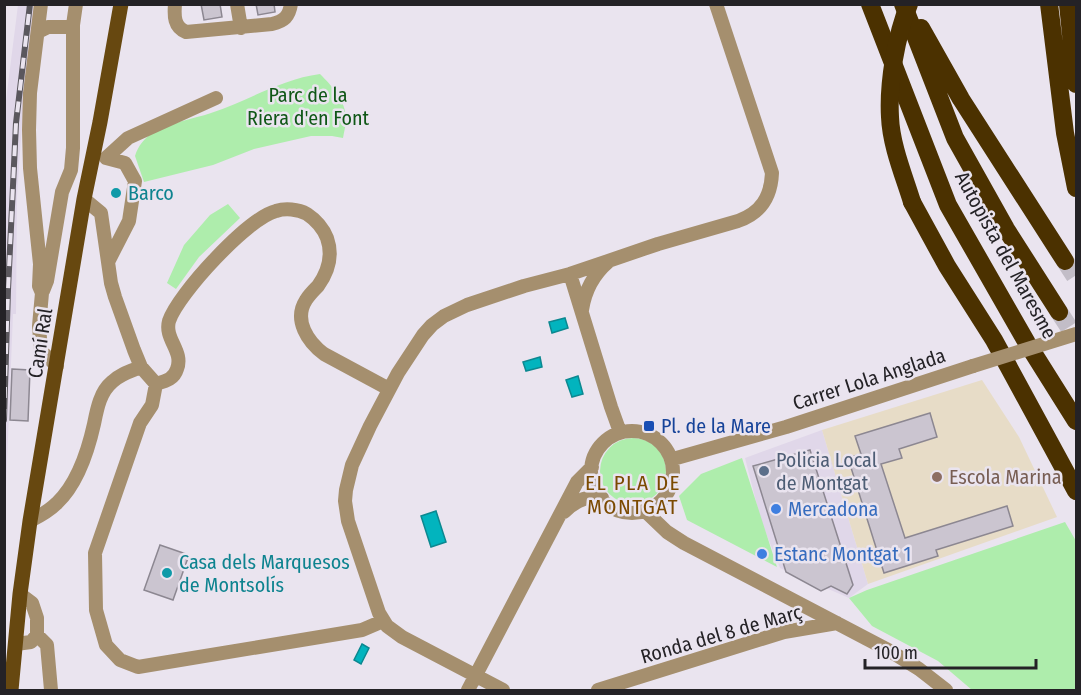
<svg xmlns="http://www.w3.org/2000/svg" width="1081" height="695" font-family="'Fira Sans Condensed',sans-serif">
<rect width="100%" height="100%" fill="#eae4ef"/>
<path fill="#e0d7e9" d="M18,5H36L22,124L17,196L16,314H13L4,537V116Z
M822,430L868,584L849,598L780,568L761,521L745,458Z"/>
<path fill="#e7dcc7" d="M982,380L1019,437L1057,517L868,584L822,430Z"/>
<path fill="#aeedac" d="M320,74C332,86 346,101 346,119C346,125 344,132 343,138L332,136H311L254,149L213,165L144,182L135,156C138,146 145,137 154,132C172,122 193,119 211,113C248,101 281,79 320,74Z
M228,204L240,218L199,257L176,289L167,283L184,245L210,215Z
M600 471a33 33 0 1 1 66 0a33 33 0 1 1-66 0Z
M742,458L777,567L687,520L679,496L701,474Z
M1065,522L1076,541V690H972L938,661L872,626L849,598L867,590Z"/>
<path fill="#02b4be" stroke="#0c8890" stroke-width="1.5" d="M565,318L568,328L552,333L549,322Z
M540,357L542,367L526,371L523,362Z
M578,376L583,394L572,397L566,380Z
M436,511L446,542L431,547L421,516Z
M362,644L369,648L361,664L354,660Z"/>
<path fill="#cbc5d0" stroke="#8c8791" stroke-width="1.5" d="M201,4H220L222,17L204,20Z
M256,4H274L275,12L258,15Z
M12,369L30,370L28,421L10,420Z
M930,413L937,437L899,449L902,458L881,464L905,538L1007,506L1013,526L936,550L938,556L884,573L848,458L861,454L855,436Z
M810,450L853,585L847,594L831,586L821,591L786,572L753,466Z
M160,545L189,555L173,600L144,590Z"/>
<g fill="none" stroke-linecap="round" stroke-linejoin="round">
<path stroke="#c2bdc7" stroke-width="18" stroke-dasharray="18 9" stroke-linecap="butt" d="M1065,261L1076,278
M1059,312L1076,338"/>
<path stroke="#a58f6e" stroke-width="14" d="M41,4L30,93L29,130L30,168L40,264L39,286L42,293L39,326L41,351L57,366
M175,4C174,16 174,27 186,32L272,24C284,21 289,17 291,4
M237,4L241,28
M38,32L48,27H73
M106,158L128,138L216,98
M106,158L125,163L135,181L129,221L108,262
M84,199L101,213L111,283L115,297L134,350L141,367L156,384
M570,274L611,407L620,432
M43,291L47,281L62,192L71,170L73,148V25L76,4
M582,310C585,290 593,275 608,262
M156,384L152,405L140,423L95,553L96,610L106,645L120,660L138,667L362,630L383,621
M156,384C166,381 174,379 177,369C184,351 164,339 169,321C178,294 248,218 276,211C285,208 298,209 307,214C316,220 323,228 327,238C333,255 328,272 318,286C314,290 309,295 306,300C293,320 308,342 324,354L389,389
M591 472a41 41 0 1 1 82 0a41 41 0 1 1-82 0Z
M673,459L786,427L973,366
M645,511L667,532L684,543L890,651L919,669L946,690
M564,512C575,501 587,495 602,498
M30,521C40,516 49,511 57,503C78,483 88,451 94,424C97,409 100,392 112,382C120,374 131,371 141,367
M37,635L47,645L51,690
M16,644L31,642L37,635V618L32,603L20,594
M468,690L577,482L592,467
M503,690L402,637L387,626L379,613L348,521L345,501L346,490L352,465L370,426L398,373L423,335L432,325L444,316L467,305L524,286L570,274L658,244L738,221C761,213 771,197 772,173L716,4
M598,690L784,632L837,623"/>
<path stroke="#674810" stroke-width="15" d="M11,690L20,594L30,521L84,199L100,122L121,4"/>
<path stroke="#4b3100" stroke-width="18" d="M870,4L948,205L1027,343L1076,421
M903,4L955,138L1006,229L1059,312
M1049,4L1065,133L1076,188
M1068,4L1076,84
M921,28L961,99L1065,261
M912,202L947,266L994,340L1076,491"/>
<g stroke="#5a575d" stroke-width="6">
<path id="rail" d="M4,420L8,290L16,123L30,4"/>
</g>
<use href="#rail" stroke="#eae4ef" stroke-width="4" stroke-dasharray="11" stroke-linecap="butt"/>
<path stroke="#a58f6e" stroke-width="14" d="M973,366L1076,334"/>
<path stroke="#4b3100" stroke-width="18" d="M909,4C896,36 888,83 890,117C891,145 904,176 912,202"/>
</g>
<g fill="#0f9aa8" stroke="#eae4ef" stroke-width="2">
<circle cx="116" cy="193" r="6"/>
<circle cx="167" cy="573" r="6"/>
</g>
<rect fill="#1a4fb4" stroke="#eae4ef" stroke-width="2" x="643" y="420" width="12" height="12" rx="3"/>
<circle fill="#5c6f8a" stroke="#eae4ef" stroke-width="2" cx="764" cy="471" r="6"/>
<circle fill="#8d6e63" stroke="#eae4ef" stroke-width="2" cx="937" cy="477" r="6"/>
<g fill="#3f7fe0" stroke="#eae4ef" stroke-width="2">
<circle cx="776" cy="509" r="6"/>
<circle cx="762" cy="554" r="6"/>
</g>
<g text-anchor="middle" stroke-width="5" stroke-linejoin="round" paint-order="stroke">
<g font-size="20" fill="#0f5716" stroke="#eae4ef">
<text x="308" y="102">Parc de la<tspan x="308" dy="23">Riera d'en Font</tspan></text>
</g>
<g font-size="20" fill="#0d838f" stroke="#eae4ef" text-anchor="start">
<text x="128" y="200">Barco</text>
<text x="179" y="569">Casa dels Marquesos<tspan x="179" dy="23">de Montsolís</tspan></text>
</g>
<g font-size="20" fill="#242226" stroke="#eae4ef">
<text transform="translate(1006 255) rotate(61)" y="7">Autopista del Maresme</text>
<text transform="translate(40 343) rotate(-81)" y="7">Camí Ral</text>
<text transform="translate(869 379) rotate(-18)" y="7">Carrer Lola Anglada</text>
<text transform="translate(721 634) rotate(-16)" y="7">Ronda del 8 de Març</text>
</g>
<g font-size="20" fill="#164399" stroke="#eae4ef" text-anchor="start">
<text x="661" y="433">Pl. de la Mare</text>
</g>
<g font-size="20" fill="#4e5e75" stroke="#eae4ef" text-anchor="start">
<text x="776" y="467">Policia Local<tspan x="776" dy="23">de Montgat</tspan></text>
</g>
<g font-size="20" fill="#785e54" stroke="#eae4ef" text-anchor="start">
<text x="949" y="484">Escola Marina</text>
</g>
<g font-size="20" fill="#366cbe" stroke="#eae4ef" text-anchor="start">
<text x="788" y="516">Mercadona</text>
<text x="774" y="561">Estanc Montgat 1</text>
</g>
<g font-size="21" letter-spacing="1.5" fill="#7b4a01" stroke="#eae4ef">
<text x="633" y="490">EL PLA DE<tspan x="633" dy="24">MONTGAT</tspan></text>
</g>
</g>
<rect width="1081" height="695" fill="none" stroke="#242226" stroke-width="12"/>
<path d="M865 659v9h171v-9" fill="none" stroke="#242226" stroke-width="3"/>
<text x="874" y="659" font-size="18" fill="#242226" stroke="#eae4ef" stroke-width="4.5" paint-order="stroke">100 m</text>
</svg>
